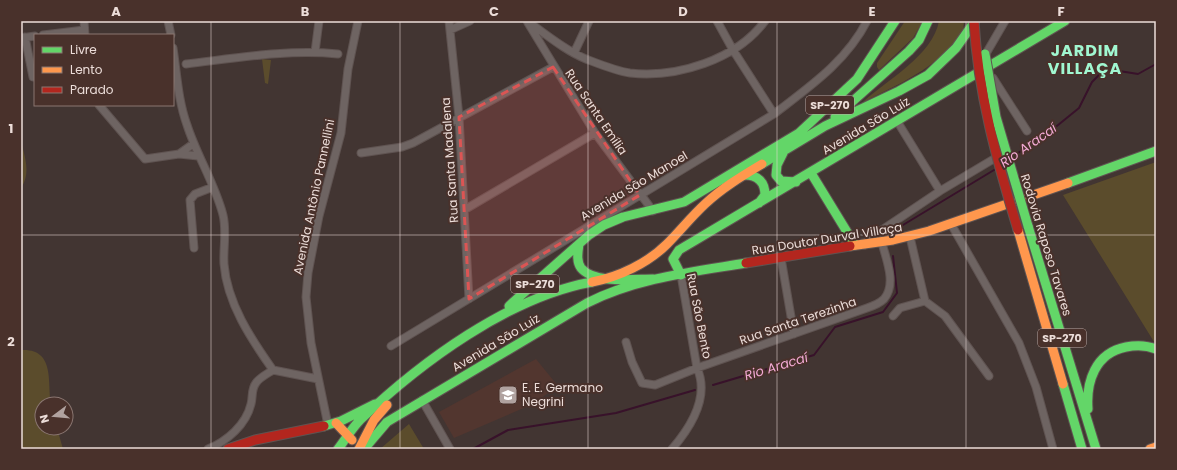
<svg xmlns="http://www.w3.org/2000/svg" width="1177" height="470" font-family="Poppins,sans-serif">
<rect width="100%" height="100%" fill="#423532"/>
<path fill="#52362f" d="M536,359L558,386L533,404L454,438L439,412Z"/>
<path fill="#5b4c2c" d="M905,21H923L913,38L879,70L877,67V63Z
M939,21H964L963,33C956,41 948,50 940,57C917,77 889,89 863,102C887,80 933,55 939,21Z
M262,59L271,60L268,84L265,83Z
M21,141C25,158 31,173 21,188Z
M1156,162V345L1063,195Z
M21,350C56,348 47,384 51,404H42V428H57L63,449H21Z
M409,424L424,449H380Z"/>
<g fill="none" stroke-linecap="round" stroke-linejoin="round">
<path stroke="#38122a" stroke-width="2" d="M1012,157L1047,134L1079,108L1092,82L1100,74L1113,70L1138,74L1156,64
M893,236L898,228L994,170
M713,385L814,355L835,327L883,312L897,293L893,256
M473,449L508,430L616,413L695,390"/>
<g stroke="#5f5351" stroke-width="9">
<path id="street" d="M84,21L85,35
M168,21L171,35
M449,21L459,117L469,299
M527,21C546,34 564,50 586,59C599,64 616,71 630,73C677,78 736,60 765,21
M717,21L733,50L774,114
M528,23L595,133L653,211
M450,30L470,21
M43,35L84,30
M25,37L33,77
M21,38L35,36
M173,48C177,74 178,100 187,125C197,156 215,184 223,215C227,231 223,248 224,264C227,303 251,339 273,370L318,379
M315,52L319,21
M574,53L589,21
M984,57L1005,21
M186,64C237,58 288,49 338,54
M993,78L1027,131
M99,105L145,159L179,154L198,156
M897,121L940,191
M361,153L402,147L413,143L553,67
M179,154L193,144
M464,210L595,133
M951,224L1019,343L1036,387L1053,449
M910,237L925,301L945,316L989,376
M865,245L870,238L940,191L997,157
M194,248L190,200L195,194L213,187
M781,258L794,334
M893,316L900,308L925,301
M626,342L632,362L642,383L655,385L697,368L867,308C873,306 880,303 884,299C897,284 886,259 882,243
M391,346L774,114C809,87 846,62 867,21
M422,400L450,449
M328,425L311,343L306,297L308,273L319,216L341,133L348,69L358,21
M208,449C227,441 246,425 251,404C253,397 251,389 256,383C259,378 267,374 273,370
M672,449C691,427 710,397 697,368L681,275"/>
</g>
<g stroke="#5f5351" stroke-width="11">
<path id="fast" d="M835,117L909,51L919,40L928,21
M783,153L777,165L776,175L781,181L796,182
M762,164L825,126L899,91L928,75L956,48L975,21
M811,173L855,245
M745,175C758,175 765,182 765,195L759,203
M1068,183L1156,151
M1028,226L1096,449
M579,244C578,252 576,261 581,268C594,284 634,279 653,279
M681,275L673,259L679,250L1065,21
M509,306L589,235L604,225L623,217L684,202L799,133L857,79L895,21
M1063,384L1082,449
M1088,409C1086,382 1095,353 1126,347C1136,345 1146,345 1156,349
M324,426L341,421L375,404
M338,449C345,440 352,428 360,420C421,362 509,297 592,282
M364,449L387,422L587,303C637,278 692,272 746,263"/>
</g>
<g stroke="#5f5351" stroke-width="11">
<path id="slow" d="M1018,230L1063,384
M850,246L893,240L929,231L1068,183
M592,282C619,277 648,263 667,244C680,231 691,217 705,204C722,188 742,176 762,164
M336,423L352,440
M359,449L374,420L387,405
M1150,449L1156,447"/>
</g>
<g stroke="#5f5351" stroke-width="11">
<path id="jam" d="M746,263L850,246
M228,449L255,440L324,426"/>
</g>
<use href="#street" stroke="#6e6462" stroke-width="7"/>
<use href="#fast" stroke="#63d668" stroke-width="9"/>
<use href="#slow" stroke="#ff974d" stroke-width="9"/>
<use href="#jam" stroke="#b3261e" stroke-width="9"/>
<g stroke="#5f5351" stroke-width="11" stroke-linecap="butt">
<path id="fast-bridge" d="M985,54L996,117L1028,226"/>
</g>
<g stroke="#5f5351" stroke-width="11" stroke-linecap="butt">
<path id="jam-bridge" d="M974,21C978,93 997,161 1018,230"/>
</g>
<use href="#fast-bridge" stroke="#63d668" stroke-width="9"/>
<use href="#jam-bridge" stroke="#b3261e" stroke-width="9"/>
</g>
<path fill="#dc5554" fill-opacity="0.2" stroke="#dc5554" stroke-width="3" stroke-dasharray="8 5" stroke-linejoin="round" d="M553,67L640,195L469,299L459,117Z"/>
<path fill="none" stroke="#ecddd9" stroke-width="1" stroke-opacity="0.55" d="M211,21V449M400,21V449M588,21V449M777,21V449M966,21V449M21,235H1156"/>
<defs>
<g id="school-square" transform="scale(1)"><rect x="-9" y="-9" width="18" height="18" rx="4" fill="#b0a29f" stroke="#49312b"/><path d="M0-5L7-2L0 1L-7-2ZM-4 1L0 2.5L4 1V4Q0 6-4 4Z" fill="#fff"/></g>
</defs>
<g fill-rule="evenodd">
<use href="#school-square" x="508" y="395"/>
</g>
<g text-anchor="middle" stroke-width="4" stroke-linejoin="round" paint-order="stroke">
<g fill="#49312b" stroke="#bba9a5" stroke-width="1">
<rect x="806" y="96" width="48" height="18" rx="3"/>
<rect x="511" y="275" width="48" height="18" rx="3"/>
<rect x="1038" y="329" width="48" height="18" rx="3"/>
</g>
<g font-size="11" font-weight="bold" fill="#ecddd9">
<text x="830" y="109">SP-270</text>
<text x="535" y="288">SP-270</text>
<text x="1062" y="342">SP-270</text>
</g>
<g font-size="12" fill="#ecddd9" stroke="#49312b">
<text transform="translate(596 112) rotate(56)" y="4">Rua Santa Emília</text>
<text transform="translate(866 126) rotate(-31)" y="4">Avenida São Luiz</text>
<text transform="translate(450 160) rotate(-94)" y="4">Rua Santa Madalena</text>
<text transform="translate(634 186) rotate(-31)" y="4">Avenida São Manoel</text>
<text transform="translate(314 197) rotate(-78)" y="4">Avenida Antônio Pannellini</text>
<text transform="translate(827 239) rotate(-9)" y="4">Rua Doutor Durval Villaça</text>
<text transform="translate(1046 245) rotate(73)" y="4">Rodovia Raposo Tavares</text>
<text transform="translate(699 316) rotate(79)" y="4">Rua São Bento</text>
<text transform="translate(798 321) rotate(-19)" y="4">Rua Santa Terezinha</text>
<text transform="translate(496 343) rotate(-31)" y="4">Avenida São Luiz</text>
</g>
<g font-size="12" fill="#ecddd9" stroke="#49312b" text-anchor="start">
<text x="522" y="392">E. E. Germano<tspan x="522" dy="14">Negrini</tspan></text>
</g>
<g font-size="13" font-style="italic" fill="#f4aad5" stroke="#49312b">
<text transform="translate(1028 145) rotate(-35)" y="5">Rio Aracaí</text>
<text transform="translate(776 366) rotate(-17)" y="5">Rio Aracaí</text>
</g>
<g font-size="16" font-weight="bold" letter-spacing="1" fill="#a0f7d1" stroke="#49312b">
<text x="1085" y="56">JARDIM<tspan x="1085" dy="18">VILLAÇA</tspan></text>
</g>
</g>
<rect width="1177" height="470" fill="none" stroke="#49312b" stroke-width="44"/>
<rect x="34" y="34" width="140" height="72" fill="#49312b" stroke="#8a7671"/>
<rect x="42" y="47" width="20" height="6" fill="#63d668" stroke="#8a7671"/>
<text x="70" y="54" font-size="12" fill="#ecddd9">Livre</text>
<rect x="42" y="67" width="20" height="6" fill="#ff974d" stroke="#8a7671"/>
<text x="70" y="74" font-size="12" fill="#ecddd9">Lento</text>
<rect x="42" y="87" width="20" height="6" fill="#b3261e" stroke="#8a7671"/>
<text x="70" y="94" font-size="12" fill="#ecddd9">Parado</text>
<g transform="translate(54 416) rotate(254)"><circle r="19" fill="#49312b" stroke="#8a7671"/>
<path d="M0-3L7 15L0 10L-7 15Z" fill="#b0a29f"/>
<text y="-6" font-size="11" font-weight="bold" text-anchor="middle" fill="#ecddd9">N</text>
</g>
<rect x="22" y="22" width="1133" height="426" fill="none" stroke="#ecddd9" stroke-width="1.5"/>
<g font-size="13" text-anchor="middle" font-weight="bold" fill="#ecddd9">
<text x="116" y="16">A</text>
<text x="305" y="16">B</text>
<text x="494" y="16">C</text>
<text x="683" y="16">D</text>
<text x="872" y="16">E</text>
<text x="1061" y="16">F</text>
<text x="11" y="133">1</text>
<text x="11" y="346">2</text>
</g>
</svg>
